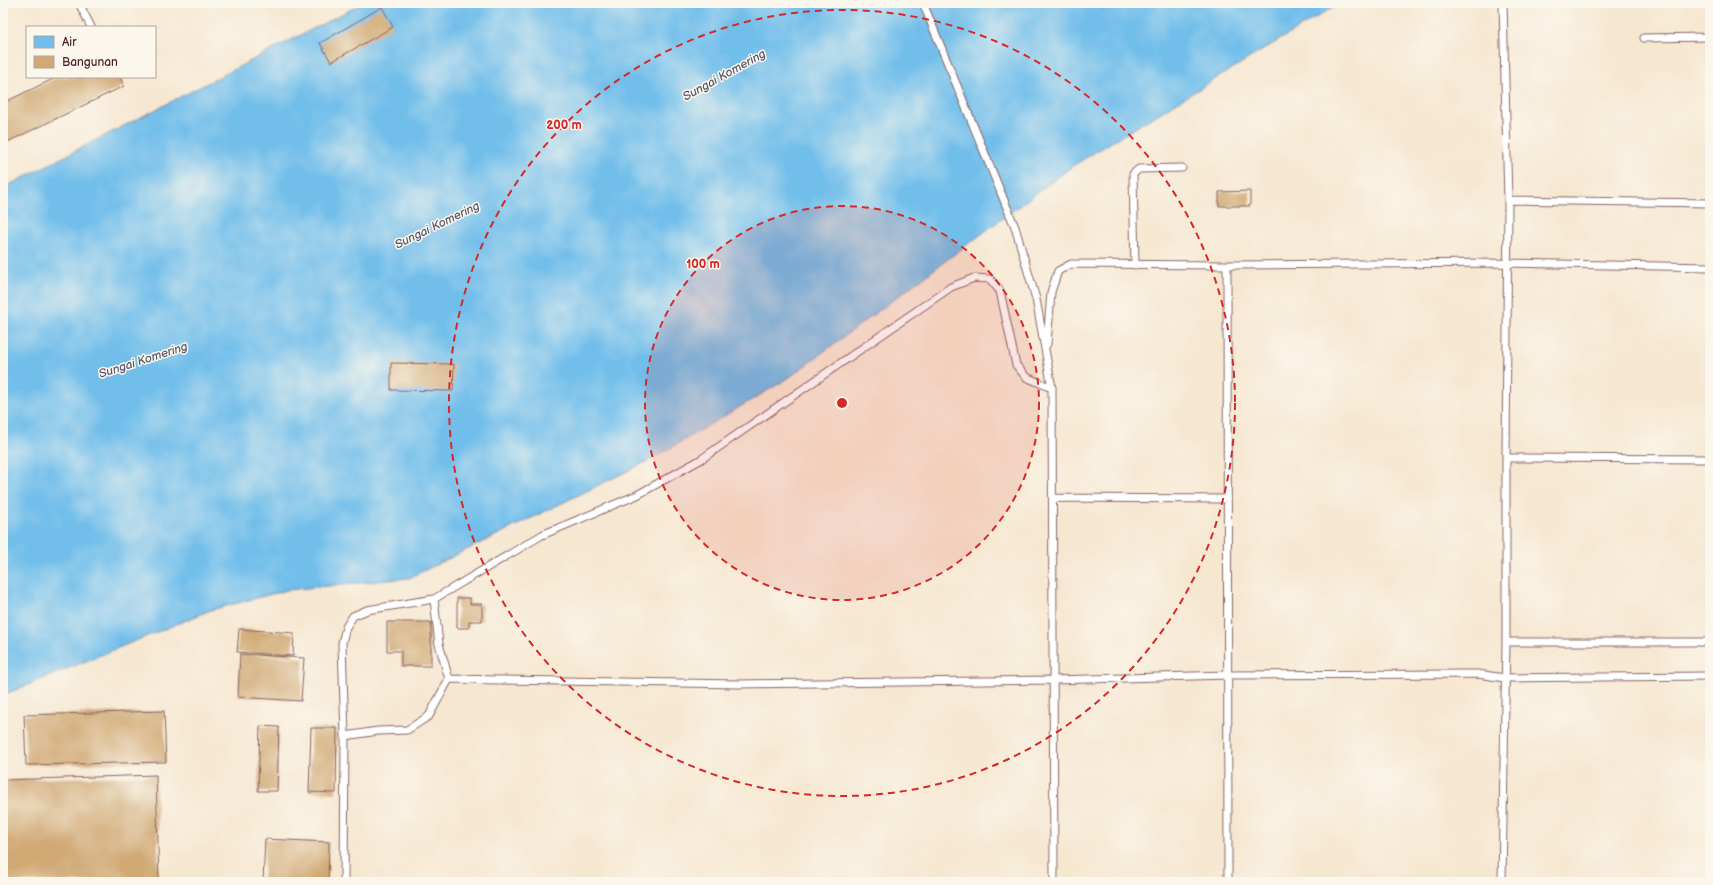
<svg xmlns="http://www.w3.org/2000/svg" width="1713" height="885" font-family="'Balsamiq Sans',sans-serif">
<rect width="100%" height="100%" fill="#fbf7ec"/>
<filter id="ink" filterUnits="userSpaceOnUse"><feTurbulence type="fractalNoise" baseFrequency=".025" numOctaves="2"/><feDisplacementMap in="SourceGraphic" scale="8" xChannelSelector="R" yChannelSelector="G"/><feConvolveMatrix kernelMatrix="1 2 1 2 8 2 1 2 1" color-interpolation-filters="sRGB"/></filter>
<filter id="wash" filterUnits="userSpaceOnUse"><feTurbulence type="fractalNoise" baseFrequency=".012" numOctaves="4" result="noise"/><feDisplacementMap in="SourceGraphic" scale="16" xChannelSelector="R" yChannelSelector="G"/><feGaussianBlur stdDeviation="0.9" result="paint"/><feColorMatrix in="noise" values="0 0 0 0 0 0 0 0 0 0 0 0 0 0 0 0 0 1.4 0 .05"/><feComposite in="paint" operator="in"/></filter>
<g filter="url(#wash)">
<rect width="100%" height="100%" fill="#f6e7d1"/>
<path fill="#71beeb" stroke="#5e6e8b" d="M363,3H1340L1074,165L787,379L650,460L409,578L287,590L211,610L3,695V188Z"/>
<g id="blocks">
<path fill="#d0a975" d="M382,7L393,27L331,62L320,43Z
M57,77H120L124,86L3,144V103Z
M1250,191V206H1219V192Z
M391,363L454,364L453,391L391,390Z
M457,598H470V604H482V621H469V628H457Z
M387,622H431V666H401V651H387Z
M239,629L294,633L293,656L237,652Z
M240,654L304,658L301,701L238,697Z
M164,711L166,762L26,765L24,715Z
M260,726L279,727L277,791H258Z
M311,728H337L336,793L309,792Z
M156,775L159,882H3V780Z
M265,839L329,842L328,882H263Z"/>
</g>
</g>
<g filter="url(#ink)">
<use href="#blocks" fill-opacity="0" stroke="#866565" stroke-width="1"/>
<g fill="none" stroke-linecap="round" stroke-linejoin="round">
<g stroke="#866565" stroke-width="9">
<path id="service" d="M79,3L91,27
M923,3L1015,227L1036,299L1052,388L1054,882
M1503,3L1508,200L1506,458
M1644,38L1710,37
M1508,200L1710,203
M1135,265L1133,174L1139,169L1182,168
M1227,265L1228,882
M1047,344L1051,292L1058,271L1071,264L1227,265L1506,263L1710,267
M1053,498L1227,499
M434,599L439,644L449,679
M1506,642H1710
M345,736L378,731L407,730L429,716L449,679L739,684L1054,680L1228,675L1477,674L1505,678L1710,676
M344,882L345,736L342,643L346,627L353,616L367,610L434,599L542,535L637,495L700,460L951,287L974,278L990,279L1000,291L1016,365L1026,377L1052,388
M1502,882L1506,642V458L1710,459"/>
</g>
<use href="#service" stroke="#fff" stroke-width="7"/>
</g>
</g>
<circle cx="842" cy="403" r="197" fill="#d62828" fill-opacity=".12"/>
<g fill="none" stroke="#d62828" stroke-width="2" stroke-dasharray="7 5">
<circle cx="842" cy="403" r="197"/>
<circle cx="842" cy="403" r="393"/>
</g>
<g text-anchor="middle" stroke-width="3" stroke-linejoin="round" paint-order="stroke">
<g font-size="12" font-style="italic" fill="#58576e" stroke="#fbf7ec">
<text transform="translate(724 75) rotate(-29)" y="4">Sungai Komering</text>
<text transform="translate(437 225) rotate(-26)" y="4">Sungai Komering</text>
<text transform="translate(143 360) rotate(-18)" y="4">Sungai Komering</text>
</g>
</g>
<circle cx="842" cy="403" r="6" fill="#d62828" stroke="#fbf7ec" stroke-width="2"/>
<g font-size="12" text-anchor="middle" font-weight="bold" fill="#d62828" stroke="#fbf7ec" stroke-width="3" stroke-linejoin="round" paint-order="stroke">
<text x="564" y="129">200 m</text>
<text x="703" y="268">100 m</text>
</g>
<rect width="1713" height="885" fill="none" stroke="#fbf7ec" stroke-width="16"/>
<rect x="26" y="26" width="130" height="52" fill="#fbf7ec" stroke="#b4a19f"/>
<rect x="34" y="36" width="20" height="12" fill="#71beeb" stroke="#b4a19f"/>
<text x="62" y="46" font-size="12" fill="#4a1f2b">Air</text>
<rect x="34" y="56" width="20" height="12" fill="#d0a975" stroke="#b4a19f"/>
<text x="62" y="66" font-size="12" fill="#4a1f2b">Bangunan</text>
</svg>
